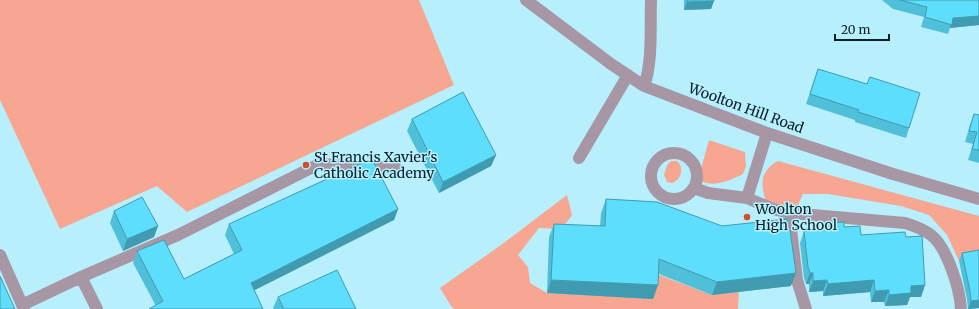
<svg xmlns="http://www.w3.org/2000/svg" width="979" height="309" font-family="Merriweather,serif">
<rect width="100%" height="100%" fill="#b8effd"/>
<path fill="#f7a691" d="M0,0H419L454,85L187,212L157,186L60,229L0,100Z
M709,140L745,152L746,166L743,174C731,180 714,188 701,181L699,176Z
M671,161H677C685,168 681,180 672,183L667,182L664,175L667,165Z
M778,161L979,216V258L959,261L947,235L929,215L901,206L828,194H803L796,209L767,205C761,186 758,172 778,161Z
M567,195L572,215L567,222L559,229L539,228L518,255L528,267L530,283L547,293L653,298L654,273L712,295L739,292L738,309H454L451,306L440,288L501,245Z"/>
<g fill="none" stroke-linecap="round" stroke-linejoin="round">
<path stroke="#a796a3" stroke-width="12" d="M526,0L611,64L644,86L767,133L893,174L979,199
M644,86C653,62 650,26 651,0
M651 176a23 23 0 1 1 46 0a23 23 0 1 1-46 0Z
M579,158L628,75
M694,188L708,193L747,198L773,209L789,213L905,223C915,226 923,229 931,235C947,247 960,289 961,309
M747,198L767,133
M789,213L797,280L806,309
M0,255L24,309
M81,277L178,235L319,164L396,168
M22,305L81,277L97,309"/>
</g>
<path fill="#50bfd9" d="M684,0H714L711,9L684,10Z
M882,0H979V25L950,28L948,34L921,27L924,17L893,9Z
M818,69L867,84L870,77L909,128L906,138L855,122V120L806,104Z
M974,114L979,115V163L968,160L973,144L965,142L970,125Z
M412,119L496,155L491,166L439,193L407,131Z
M606,199L791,286L712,295L659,274L653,299L547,293L549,237L554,224L600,226L601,213Z
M398,209L394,220L156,306L133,263L137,251L184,279L234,254L225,235L229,224Z
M114,211L158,226L154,237L123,251L110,223Z
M823,223L844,227L861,235L906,237L925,285L921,297H910L907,305L885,306L884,302H871L870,292L823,296V291L809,292V284H806L804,278L800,243L804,231L820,230Z
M979,250V308L968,309L967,299L959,261L962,253Z
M278,297L356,309H274L273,308Z"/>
<path fill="#419bb0" d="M714,1L711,9L684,10L687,2Z
M979,16V25L950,28L953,18Z
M496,155L491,166L439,193L443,182Z
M398,209L394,220L247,294L251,283Z
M158,226L154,237L123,251L127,239Z
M796,273L791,286L712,295L717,282Z
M810,273H813L809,284H806Z
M551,280L658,285L653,299L547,293Z
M827,280L823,291L809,292L813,281Z
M874,280L870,292L823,296L828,284Z
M925,285L921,297H910L907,305L885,306L889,295L911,286Z
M889,290L884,302H871L875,291Z
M979,300V308L968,309L971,301Z"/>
<path fill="#5ddefc" stroke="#419bb0" d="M687,0H714V1L687,2Z
M900,0H979V16L953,18L952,25L925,17L927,7Z
M818,69L867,84L870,77L920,93L909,128L858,112L859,110L810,94Z
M463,92L496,155L443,182L412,119Z
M974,114L979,115V150L972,149L977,132L969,131Z
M364,162L374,163L398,209L251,283L263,309H149L163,301L137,251L164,240L184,279L242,250L229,224Z
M142,197L158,226L127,239L114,211Z
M606,199L657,202L722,226L787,219L788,231L790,230L796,273L717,282L659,259L658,285L551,280L554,224L605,226Z
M844,222V227L860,226L861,235L905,232L906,237L922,236L925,285L911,286V293L889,295V290L875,291L874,280L828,284L827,280L813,281V273H810L808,267L804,231L823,230V223Z
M979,250V300L971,301L970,291L962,253Z
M337,270L356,309H284L278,297Z
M0,276L15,309H0Z"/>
<g fill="#d54c27" stroke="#b8effd" stroke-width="1.5">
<circle cx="306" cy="165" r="4"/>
<circle cx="747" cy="217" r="4"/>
</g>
<g text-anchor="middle" stroke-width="3" stroke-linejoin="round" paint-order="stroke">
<g font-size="14" fill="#0a2025" stroke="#b8effd">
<text transform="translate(746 108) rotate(20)" y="5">Woolton Hill Road</text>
</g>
<g font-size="14" fill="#0a2025" stroke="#b8effd" text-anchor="start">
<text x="314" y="162">St Francis Xavier's<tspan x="314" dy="16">Catholic Academy</tspan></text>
<text x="755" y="214">Woolton<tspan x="755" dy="16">High School</tspan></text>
</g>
</g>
<path d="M835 34v6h54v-6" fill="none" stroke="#0a2025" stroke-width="2"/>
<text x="841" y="34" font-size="12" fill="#0a2025" stroke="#b8effd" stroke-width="3" paint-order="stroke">20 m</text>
</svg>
